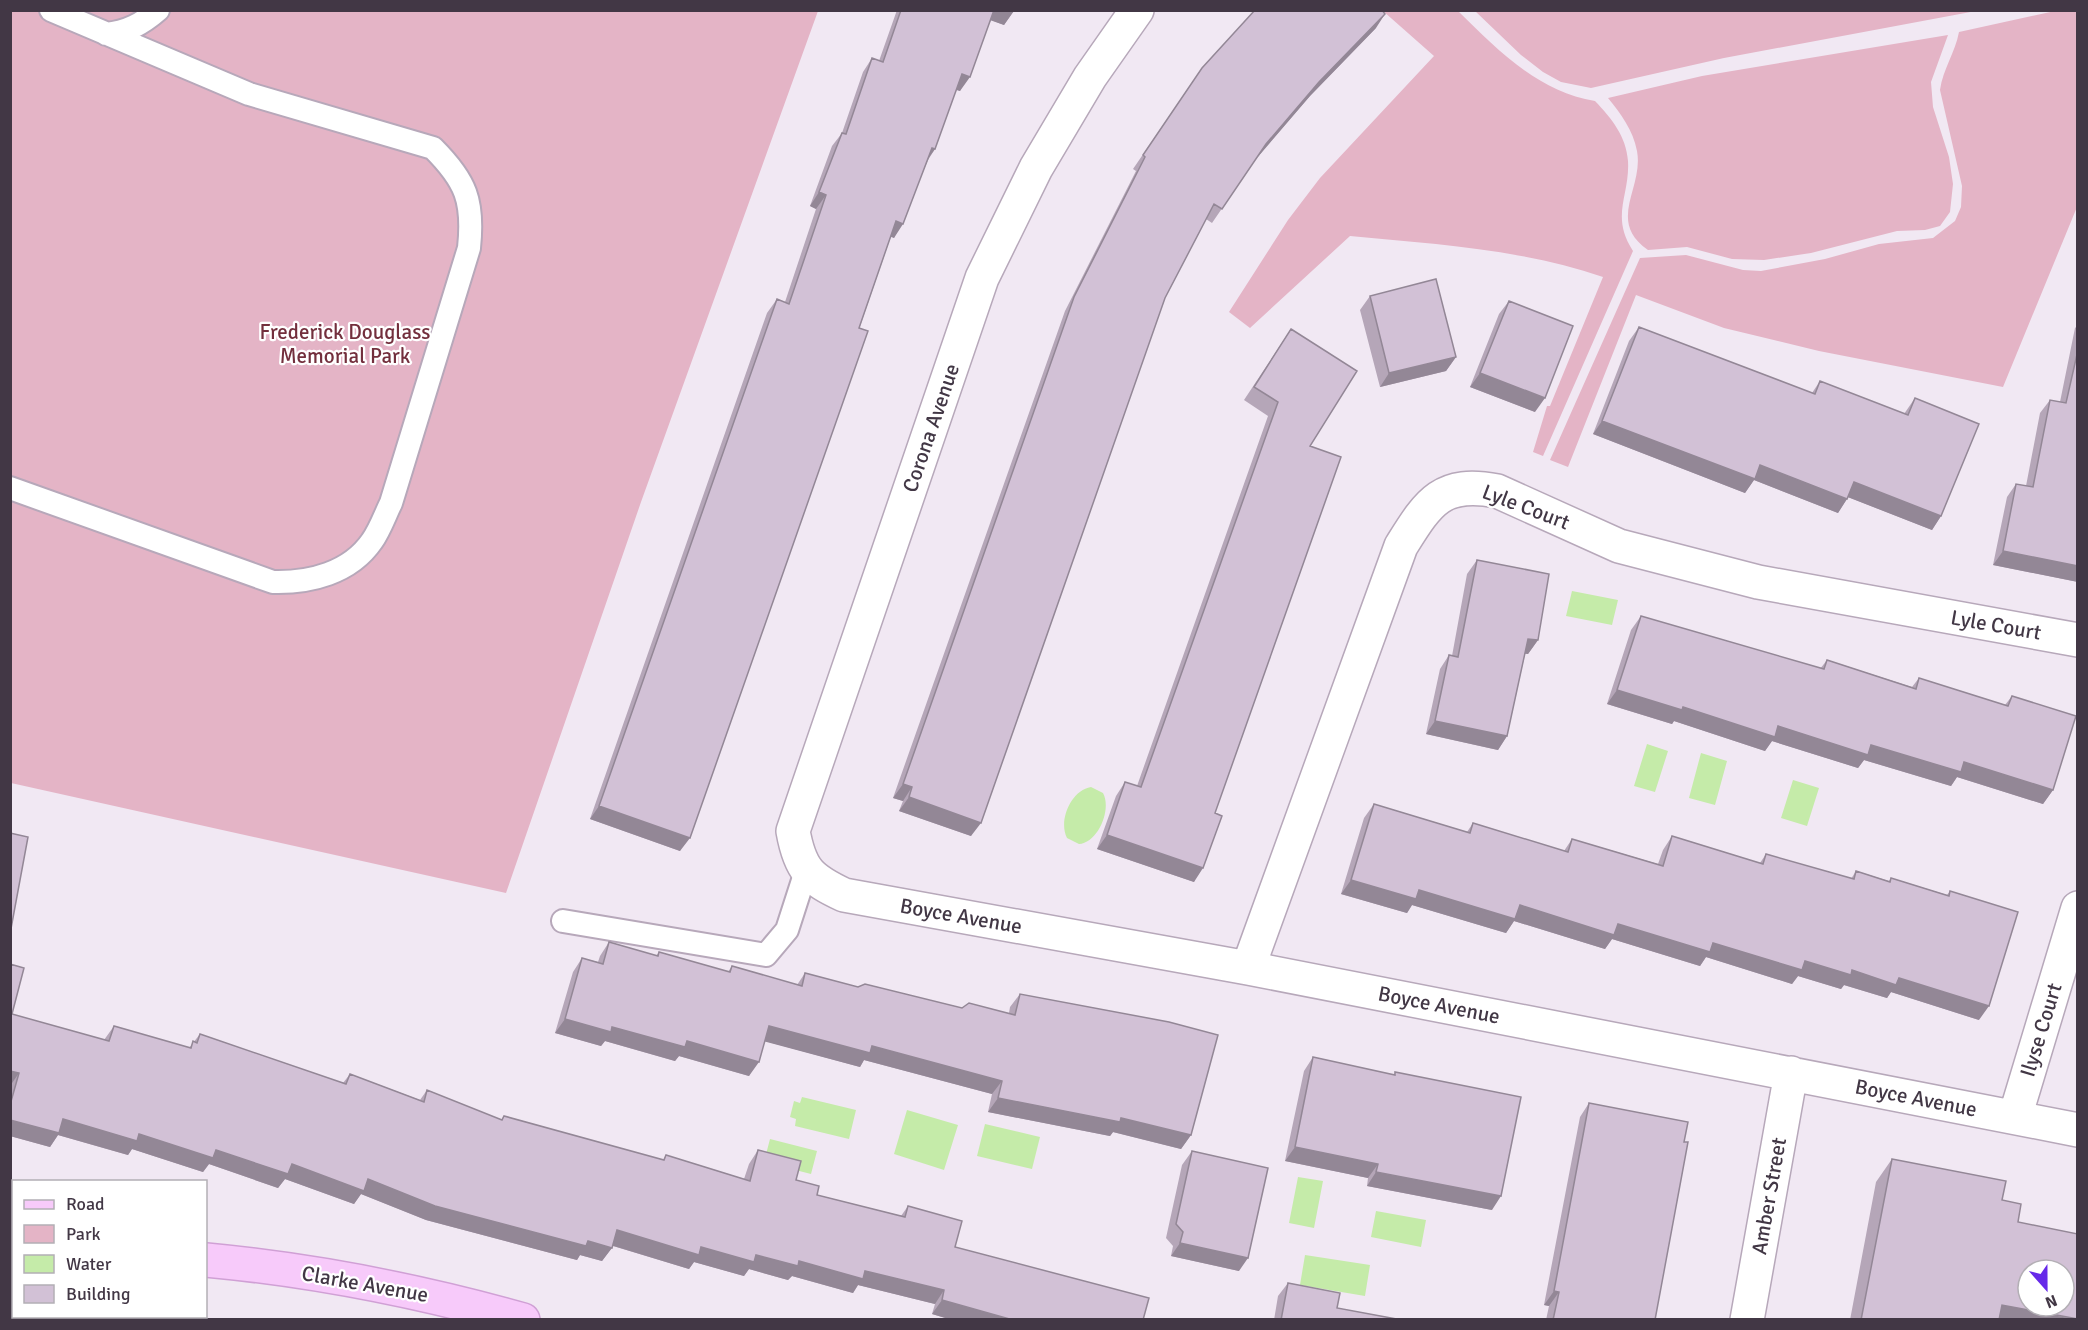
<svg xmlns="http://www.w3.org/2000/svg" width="2088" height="1330" font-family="Signika,sans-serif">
<rect width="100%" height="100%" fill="#f1e8f3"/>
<path fill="#e4b4c6" d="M11,11H818L641,502L506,893L11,783Z
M1383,11H1458C1498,50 1538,92 1595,101C1612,119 1626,136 1628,161C1630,196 1610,216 1633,251L1543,456L1533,452L1547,406H1550L1603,277C1521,249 1435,244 1350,236L1250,328L1229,312L1288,220L1320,178L1434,56Z
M1475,11H1976L1724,58L1591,88L1561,82L1543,72L1521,55Z
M2055,11H2077V207L2003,387L1819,351L1724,328L1636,295L1568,467L1550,460L1640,258L1686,255L1743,270L1761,271L1825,259L1879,244L1933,238L1955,221L1961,207L1962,186L1940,90C1943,69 1955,53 1959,32Z
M1948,35L1931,82L1933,107L1949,157L1953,184L1950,212L1940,226L1925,230L1897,231L1811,253L1764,260L1732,259L1687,247L1648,250C1606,221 1644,188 1637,151C1633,130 1621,114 1608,98L1702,76Z"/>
<path fill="#c5eba9" d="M1572,591L1618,600L1612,625L1566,616Z
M1647,744L1668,751L1655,792L1634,786Z
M1701,753L1727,761L1715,805L1689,798Z
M1793,780L1819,788L1807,826L1781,818Z
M1091,787L1103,793C1112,809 1098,843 1079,844L1067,838C1058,821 1071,790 1091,787Z
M802,1097L856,1110L849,1139L795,1126L796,1119L790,1117L794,1101L800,1103Z
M907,1110L958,1125L944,1170L894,1154Z
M985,1124L1040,1137L1032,1169L977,1156Z
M770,1139L817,1151L811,1174L764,1162Z
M1298,1177L1323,1181L1314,1228L1289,1223Z
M1376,1211L1426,1220L1421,1247L1371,1237Z
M1305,1255L1370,1265L1365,1296L1300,1285Z"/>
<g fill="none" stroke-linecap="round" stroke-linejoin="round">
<g stroke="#b7a8ba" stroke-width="26">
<path id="lane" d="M106,34C127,32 142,24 158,10
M10,488L273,582C310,583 350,573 372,541C380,530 385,515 391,503L469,248C474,201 466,181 433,148L249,94L51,10
M563,921L766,955L787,930L806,871"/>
</g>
<g stroke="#b7a8ba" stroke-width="36">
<path id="street" d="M1137,10L1090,77L1036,168L982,278L793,831C800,870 810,879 844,895L1248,968L2078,1130
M1248,968L1401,546C1428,503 1441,480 1497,491L1619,546L1758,582L2078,640
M2015,1117L2078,908
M1747,1320L1791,1073"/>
</g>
<g stroke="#d0a0d5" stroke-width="36">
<path id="secondary" d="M10,1245H14
M206,1260C312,1270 420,1291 523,1320"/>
</g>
<use href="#lane" stroke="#fff" stroke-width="22"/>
<use href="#street" stroke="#fff" stroke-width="33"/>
<use href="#secondary" stroke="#f7cafa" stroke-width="33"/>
</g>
<path fill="#b5a6b8" d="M897,10H1014L1004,25L991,20L960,91L956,90L935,149L928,160L894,238L891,236L680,851L590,819L767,313L777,299L785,302L816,209L810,206L832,146L842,133L863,72L872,58L879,61Z
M1376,28L1310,96L1258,156L1212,223L1206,219L1165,298L971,836L899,811L903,801L893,798L1065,311L1136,171L1133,169L1202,68Z
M1370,296L1456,357L1446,371L1380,387L1360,310Z
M1509,301L1535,412L1470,387L1499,314Z
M2078,325V582L1993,565L2007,497L2016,484L2026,486L2040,413L2050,400L2060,402L2075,328Z
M1639,327L1812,393L1820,381L1904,414L1915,398L1941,516L1932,530L1848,497L1838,513L1754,480L1745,493L1593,434L1629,341Z
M1291,329L1310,446L1215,813L1194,882L1097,849L1116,796L1125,782L1137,786L1268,416L1244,400Z
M1477,560L1538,640L1528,654H1525L1507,736L1498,750L1426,734L1440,669L1449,655L1452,656L1467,574Z
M1641,616L1820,669L1827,660L1912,687L1919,678L2005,705L2012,696L2053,790L2043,804L1957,777L1951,786L1864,760L1858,768L1772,741L1765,751L1674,721L1672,724L1607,704L1631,630Z
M1374,804L1467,832L1473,823L1564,851L1572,839L1658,864L1663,850L1672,836L1760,863L1766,854L1851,879L1856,871L1889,881L1891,878L1947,895L1950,891L1979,1020L1891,992L1887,998L1844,985L1841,989L1798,976L1792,984L1706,957L1700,966L1612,939L1605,949L1514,921L1506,933L1412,905L1407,913L1341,894L1364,818Z
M609,942L656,956L659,952L728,972L732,966L797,985L805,973L858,987L962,1008L1009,1013L1010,1007L1020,994L1191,1135L1181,1149L1113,1132L1110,1136L988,1112L992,1094L864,1060L860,1067L765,1041L749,1076L679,1056L675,1061L605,1041L601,1046L555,1033L573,972L582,958L598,962L600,956Z
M10,964L12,1014L104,1040L114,1026L189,1048L200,1034L343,1083L350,1074L420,1100L427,1090L501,1120L504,1116L663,1160L666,1155L744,1179L749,1164L758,1150L796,1180L817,1195L901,1216L908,1206L955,1247L1143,1320H952L932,1314L935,1304L858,1285L853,1293L792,1276L788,1280L749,1269L744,1276L694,1262L689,1269L613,1246L602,1261L580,1255L577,1260L426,1220L361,1194L354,1204L285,1179L278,1188L209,1164L203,1172L132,1149L128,1155L58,1135L50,1147L10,1136Z
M1313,1057L1394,1075L1395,1072L1492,1210L1367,1186L1368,1178L1285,1161L1304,1071Z
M1589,1103L1655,1320H1546L1549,1306L1544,1305L1580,1117Z
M1192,1151L1239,1271L1171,1256L1173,1246L1166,1238L1182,1165Z
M1892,1159L2018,1222L2078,1320H1850L1876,1182Z
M1288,1283L1337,1308L1402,1320H1274L1278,1296Z"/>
<path fill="#938796" d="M993,10L1014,11L1004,25L987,19Z
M1385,14L1376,28L1310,96L1257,158L1266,144L1319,82Z
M962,74L970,77L960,91L952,88Z
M932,148L935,149L925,163Z
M819,192L826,195L816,209L810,206Z
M896,221L903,224L894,238L886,235Z
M1456,357L1446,371L1380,387L1389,373Z
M1480,373L1545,398L1535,412L1470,387Z
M1602,421L1760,465L1847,499L1838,513L1754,480L1745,493L1593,434Z
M1854,482L1941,516L1932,530L1845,496Z
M2003,551L2078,566V582L1993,565Z
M1528,639L1538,640L1528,654L1518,652Z
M1617,690L1683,707L1964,762L2053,790L2043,804L1957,777L1951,786L1864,760L1858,768L1772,741L1765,751L1674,721L1672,724L1607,704Z
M1435,721L1507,736L1498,750L1426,734Z
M903,784L912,787L903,801L893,798Z
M909,797L981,823L971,836L899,811Z
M599,806L690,838L680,851L590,819Z
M1107,835L1203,868L1194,882L1097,849Z
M1351,880L1520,905L1618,924L1805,961L1899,978L1989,1006L1979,1020L1891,992L1887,998L1844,985L1841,989L1798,976L1792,984L1706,957L1700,966L1612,939L1605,949L1514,921L1506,933L1412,905L1407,913L1341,894Z
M565,1019L612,1027L687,1041L759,1062L749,1076L679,1056L675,1061L605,1041L601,1046L555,1033Z
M769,1026L872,1046L1002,1081L992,1094L864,1060L860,1067L759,1040Z
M10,1071L19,1073L10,1086Z
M998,1098L1121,1118L1191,1135L1181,1149L1113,1132L1110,1136L988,1112Z
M63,1119L368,1179L612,1248L602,1261L580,1255L577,1260L426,1220L361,1194L354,1204L285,1179L278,1188L209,1164L203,1172L132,1149L128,1155L58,1135L50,1147L10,1136V1120Z
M1295,1147L1378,1164L1368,1178L1285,1161Z
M1376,1172L1501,1196L1492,1210L1367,1186Z
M617,1230L701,1247L865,1271L944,1290L935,1304L858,1285L853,1293L792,1276L788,1280L749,1269L744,1276L694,1262L689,1269L607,1244Z
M1180,1243L1248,1258L1239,1271L1171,1256Z
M1554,1291L1559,1292L1549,1306L1544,1305Z
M942,1300L1013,1320H952L932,1314Z
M2002,1305L2078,1320H1991Z"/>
<path fill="#d2c1d6" stroke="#938796" stroke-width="1.5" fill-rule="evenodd" d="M901,10H994L970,77L962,74L935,149L932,148L903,224L896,221L859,328L868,331L690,838L599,806L777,299L789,304L826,195L819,192L842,133L846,134L872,58L883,62Z
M1255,10H1382L1385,14L1319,82L1266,144L1222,209L1214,204L1165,298L981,823L909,797L912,787L903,784L1074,297L1145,157L1143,155L1202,68Z
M1436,279L1456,357L1389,373L1370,296Z
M1509,301L1573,326L1545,398L1480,373Z
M1639,327L1815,394L1820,381L1908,415L1915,398L1979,424L1941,516L1854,482L1847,499L1760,465L1755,479L1602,421Z
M1291,329L1357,371L1310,446L1341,457L1215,813L1222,816L1203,868L1107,835L1125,782L1141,787L1278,402L1254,387Z
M2078,350V566L2003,551L2016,484L2033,487L2050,400L2066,403Z
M1477,560L1549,574L1538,640L1528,639L1507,736L1435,721L1449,655L1458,657Z
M1641,616L1824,669L1827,660L1916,689L1919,678L2008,706L2012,696L2076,716L2053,790L1964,762L1961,772L1871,745L1868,755L1778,726L1775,737L1683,707L1682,710L1617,690Z
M1374,804L1470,833L1473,823L1568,852L1572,839L1663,866L1672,836L1763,864L1766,854L1854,879L1856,871L1890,882L1891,878L1949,896L1950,891L2018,912L1989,1006L1899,978L1896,985L1852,970L1851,975L1805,961L1802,970L1713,943L1710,952L1618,924L1614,935L1520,905L1515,919L1419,890L1416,899L1351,880Z
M10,833L28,837L10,934Z
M609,942L658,956L659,952L730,972L732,966L802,986L805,973L858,987L865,984L962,1008L969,1003L1015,1015L1020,994L1169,1022L1218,1035L1191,1135L1121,1118L1120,1122L998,1098L1002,1081L872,1046L870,1053L769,1026L759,1062L687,1041L685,1047L612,1027L611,1032L565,1019L582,958L603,964Z
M10,964L24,968L12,1014L109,1041L114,1026L191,1048L193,1041L197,1043L200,1034L346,1084L350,1074L424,1102L427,1090L502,1120L504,1116L664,1160L666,1155L750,1181L758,1150L801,1161L796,1180L819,1186L817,1195L905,1217L908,1206L962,1221L955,1247L1149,1298L1143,1320H1013L942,1300L944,1290L865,1271L863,1279L799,1261L798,1266L756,1255L754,1262L701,1247L699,1255L617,1230L612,1248L588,1241L586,1246L435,1206L368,1179L364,1191L292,1164L288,1174L216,1150L213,1158L139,1134L137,1141L63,1119L59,1133L10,1120V1105L19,1073L10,1071Z
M1313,1057L1395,1075V1072L1521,1097L1501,1196L1376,1172L1378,1164L1295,1147Z
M1589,1103L1688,1122L1684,1142H1688L1655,1320H1553L1559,1292L1554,1291Z
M1192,1151L1268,1168L1248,1258L1180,1243L1183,1232L1176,1224Z
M1892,1159L2006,1181L2002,1200L2021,1204L2018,1222L2078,1234V1319L2002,1305L1999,1320H1861ZM2028,1270H2064V1306H2028Z
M1288,1283L1340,1293L1337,1308L1402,1320H1281Z"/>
<g text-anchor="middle" stroke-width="4.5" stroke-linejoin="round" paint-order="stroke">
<g font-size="21" fill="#732f3d" stroke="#fff">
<text x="345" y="339">Frederick Douglass<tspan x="345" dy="24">Memorial Park</tspan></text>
</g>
<g font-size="21" fill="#423745" stroke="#fff">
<text transform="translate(931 428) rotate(-71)" y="7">Corona Avenue</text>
<text transform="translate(1526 507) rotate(21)" y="7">Lyle Court</text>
<text transform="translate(1996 625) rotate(10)" y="7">Lyle Court</text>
<text transform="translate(961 916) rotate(10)" y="7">Boyce Avenue</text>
<text transform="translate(1439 1005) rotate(11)" y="7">Boyce Avenue</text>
<text transform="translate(2041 1030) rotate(-73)" y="7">Ilyse Court</text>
<text transform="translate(1916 1098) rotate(11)" y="7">Boyce Avenue</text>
<text transform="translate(1769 1196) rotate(-80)" y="7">Amber Street</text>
<text transform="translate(365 1284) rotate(10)" y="7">Clarke Avenue</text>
</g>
</g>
<rect width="2088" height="1330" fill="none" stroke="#423745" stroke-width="24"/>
<rect x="12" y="1180" width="195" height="138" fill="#ffffff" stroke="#b3afb5" stroke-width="1.5"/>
<rect x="24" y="1200" width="30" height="9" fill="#f7cafa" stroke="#b3afb5" stroke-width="1.5"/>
<text x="66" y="1210" font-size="18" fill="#423745">Road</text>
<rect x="24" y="1225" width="30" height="18" fill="#e4b4c6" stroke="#b3afb5" stroke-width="1.5"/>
<text x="66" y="1240" font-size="18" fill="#423745">Park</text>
<rect x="24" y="1255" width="30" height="18" fill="#c5eba9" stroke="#b3afb5" stroke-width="1.5"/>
<text x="66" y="1270" font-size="18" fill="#423745">Water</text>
<rect x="24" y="1285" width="30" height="18" fill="#d2c1d6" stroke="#b3afb5" stroke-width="1.5"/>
<text x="66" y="1300" font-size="18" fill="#423745">Building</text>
<g transform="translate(2046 1288) rotate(159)"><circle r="28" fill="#ffffff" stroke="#b3afb5" stroke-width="1.5"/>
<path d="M0-4.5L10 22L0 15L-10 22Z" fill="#6629e9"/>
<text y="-9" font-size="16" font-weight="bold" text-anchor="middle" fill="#423745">N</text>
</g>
</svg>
